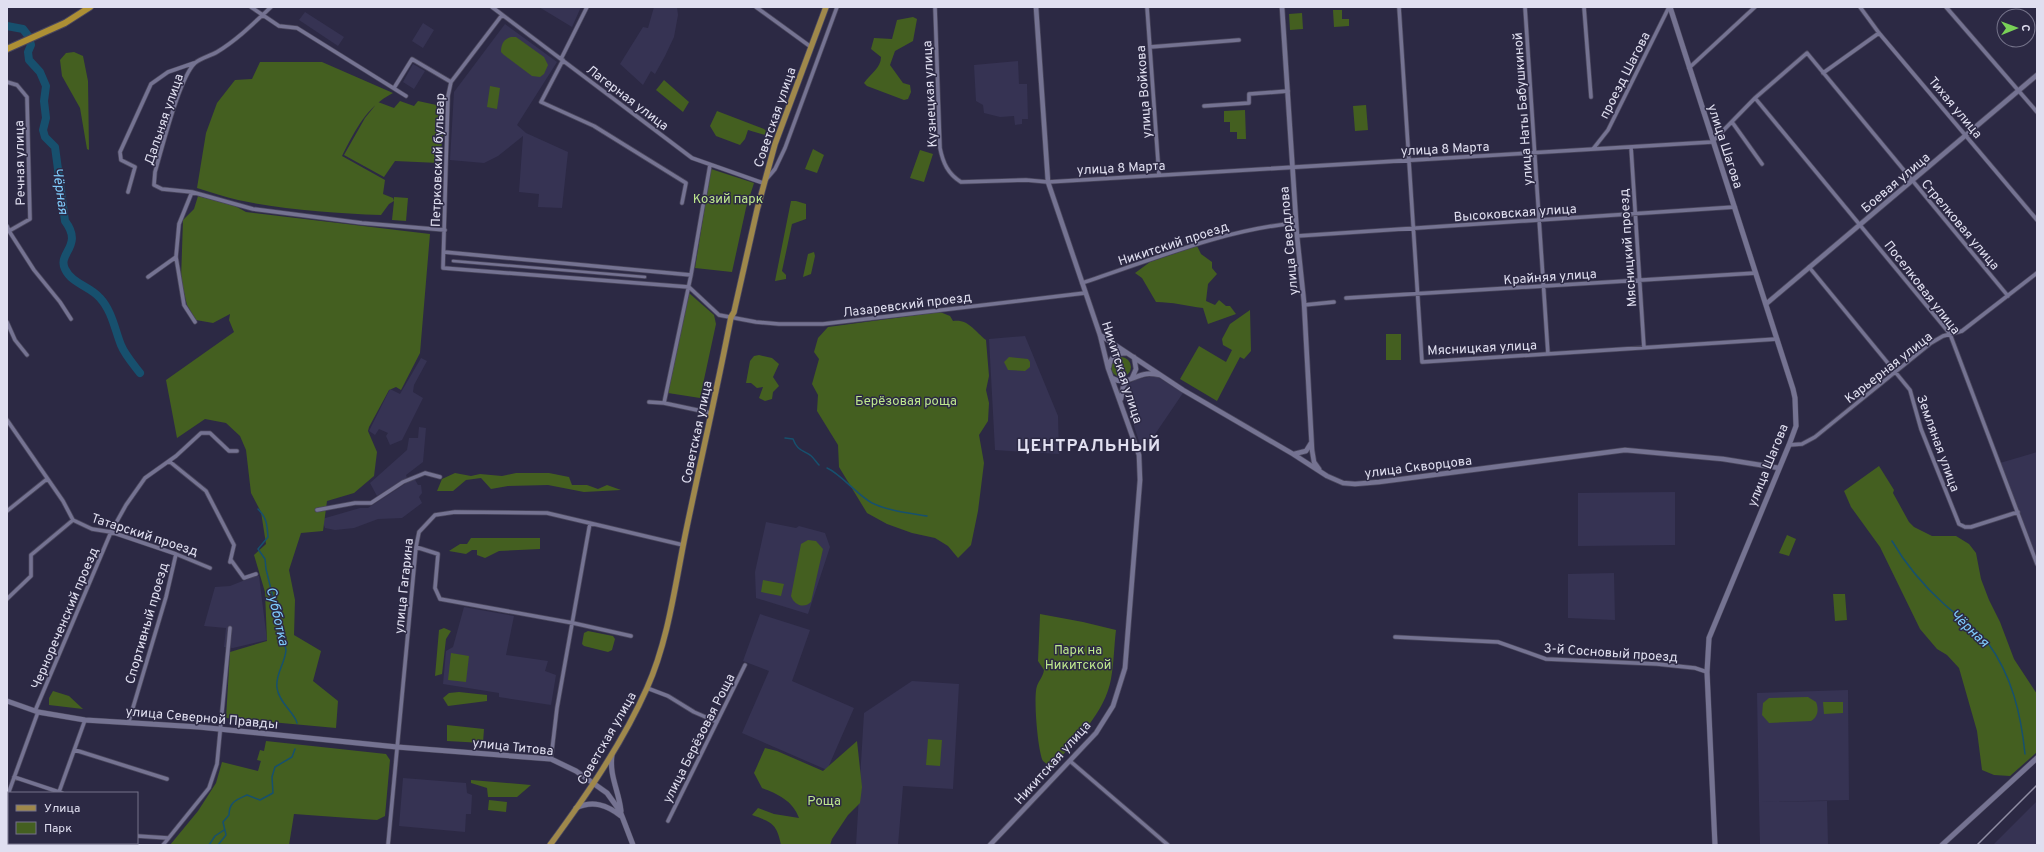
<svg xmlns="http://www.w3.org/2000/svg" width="2044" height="852" font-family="Overpass,sans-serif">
<rect width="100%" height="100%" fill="#2c2944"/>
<path fill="#363353" d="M539,7H581L572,27Z
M654,7H677L678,15L674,37L665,56L655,74L651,71L643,85L620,64L643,27L648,28Z
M305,12L344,37L338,46L299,20Z
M423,23L434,30L423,48L412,41Z
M505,24L557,62L517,125L526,133L568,152L562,208L538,207L539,194L519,192L523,136L498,156L484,163L450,160L454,92Z
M1018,61L1019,84H1027L1028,119H1022V124L1015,125L1014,116L1000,117L984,113L983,105L976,101L974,65Z
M413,64L425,71L414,89L403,82Z
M1025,336L1058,416L1059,454L995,450L989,339Z
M421,358L427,361L414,385L413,392L423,398L402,440L390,445L386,436L388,433L379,429L375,435L369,431L390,389L400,394Z
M1152,376L1158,377L1183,393L1147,446L1141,447L1124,396L1125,390L1129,384L1135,380Z
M419,427L426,428L423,462L406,475L407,478L377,496L370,483L407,450L409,438H418Z
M2037,452V569L2000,463Z
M414,478L418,485H421L422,493L419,497L422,503L402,518L378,519L354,528L335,530L325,528L322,519L360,508H368Z
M1675,492V545L1578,546V493Z
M766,522L796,528L799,526L825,533L830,547L808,614L756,598L755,572Z
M1614,573L1615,620L1568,618V574Z
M255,576H259L267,640L233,648L224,647L226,628L204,626L215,587L230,586Z
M464,607L514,616L506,655L548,661L545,671L556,675L551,705L499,697V693L443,684L446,651L453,647Z
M760,614L810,630L792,681L854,708L827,770L742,733L769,671L743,661Z
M912,681L959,684L953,789L903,786L898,845H856L864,713Z
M1848,690L1849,800L1759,802L1757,693Z
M403,778L466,783L467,793L472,795L471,814H466L465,832L399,826Z
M1827,801L1828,845H1760L1759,802Z
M2037,801V845H1993Z"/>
<path fill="#445f20" d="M1333,10H1342V19H1349V26L1334,27Z
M1302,13L1303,29L1290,30L1289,14Z
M913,17L917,19L913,41L895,51L890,65L903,83L910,85L911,92L908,99L904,100L867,86L864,83C870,74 881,68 881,57L871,49L874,38L892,39L897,20Z
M511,37H516L544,57L548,65L544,74L540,77L532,76L504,55L501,52C501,44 504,39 511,37Z
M74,52L83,56L88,81L89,150L87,149L80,108L62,76L60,60L66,53Z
M260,62H322L393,93C366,107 356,129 342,156L385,180L383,194L393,198L394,201V197L408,198L406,221L392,220L394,201L389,204L381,215C334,213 285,210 238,200C225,197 211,192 197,188L206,133L217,103L235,80L252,79Z
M664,80L689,102L683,112L656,90Z
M490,86L500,88L497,109L487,107Z
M400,101L414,106L418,101L441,106L440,130L443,136L439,163L395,161L384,177L344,155L365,118L378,102L394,108Z
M1366,105L1368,130L1355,131L1353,106Z
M1245,110L1246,139H1237V132H1230V122H1224V111Z
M717,111L764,129L766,131L765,135L748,130L745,139L740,145L716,136L710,126Z
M813,149L824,155L817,173L805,169Z
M920,150L933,154L924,182L910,178Z
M711,169L754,183L746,208L732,272L695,268Z
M198,196L235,206L246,212L430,234L420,353L401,390L396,387L389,390L369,427L368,431L377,452L374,476L354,493L327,501L323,531L301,533L289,570L295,600L294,635L321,651L313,681L338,701L336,728L226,718L230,652L267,641L265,592L254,555L266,544L261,512L251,493L246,450L240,436L226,423L205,419L177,438L166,380L234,332L229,320L230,314L213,323L196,320L187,305L181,280L183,220L194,209Z
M791,201H796L806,204V219L792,224L782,271L786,275V279L775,281Z
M1197,246L1201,254L1212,262V268L1217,274L1208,284L1206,301L1215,305L1219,300L1226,306H1230L1236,314L1208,324L1203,308C1187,306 1172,302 1156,302L1142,278L1135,273L1150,262Z
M814,252L815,256L811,274L803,277L808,254Z
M689,293L714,315L716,324L700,398L668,393Z
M1250,310L1251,351L1244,359L1240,357L1217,401L1180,379L1199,346L1226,362L1232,350L1223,345L1222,339L1230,324Z
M940,312L950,316L953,321C969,319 974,331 986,340L989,376L986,390L989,403L988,421L979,435L984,463L978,511L971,545L958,558L948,546L935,538L912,533L887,524L867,513L839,467L838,445L817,411L818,395L812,384L819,359L814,352L818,338L828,327Z
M1386,334H1401V360H1386Z
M759,355L772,358L779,364L773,377L779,386L773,392L772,399L765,401L759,398L763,387L757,388L751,383H746L750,361L754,356Z
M1009,357L1028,359L1030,362V367L1025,371L1008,370L1004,362Z
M1111 367a10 10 0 1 1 20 0a10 10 0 1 1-20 0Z
M1879,466L1894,490L1893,493L1909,522L1914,527L1932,536H1956L1969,544L1976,553L1981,579L1989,600L2000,622L2014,659L2037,694V752L2010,776L1994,775L1982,770L1977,731L1959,668L1947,655L1937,649L1920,629L1880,547L1851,507L1844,491Z
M455,473L471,476L480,474L502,476L516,473H549L569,477L572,485H587L598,489L607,485L621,490L584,492L548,485L508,486L491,489L481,478L466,480L453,491H437L442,479Z
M1787,535L1796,539L1789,556L1779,553Z
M471,538H540V549L499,551L485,558L477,555V550H472L466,554L449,551L460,544H467Z
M808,540L816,541L823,549L811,602C804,609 794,605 791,596L801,544Z
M763,580L784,584L781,596L761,592Z
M1845,594L1847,620L1835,621L1833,594Z
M1040,614L1083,622L1116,630C1114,646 1114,663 1111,679C1105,713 1074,743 1051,767C1049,765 1045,763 1043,761C1038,752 1033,697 1037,686C1039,680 1043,677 1044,670L1038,661Z
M444,628L451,631L446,639L442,674L435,676L439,630Z
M588,631L613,636L615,639L612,650L608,652L584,646L582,644L584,633Z
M451,653L469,656L466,682L448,680Z
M53,691L69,696L83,709L49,705V698Z
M459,692L487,695V701L448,706L443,698L449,693Z
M1808,697L1816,702C1819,709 1818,717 1811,721L1769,723L1762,715L1763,703L1769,698Z
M1823,702H1843V713L1824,714Z
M447,725L484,729L483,743L447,741Z
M928,739L942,740L940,766L926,765Z
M266,741L386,754L390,760L385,816L377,820L294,814L289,845H170L198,811L216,783L222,762L258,771L262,757L261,761L257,760L260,750L264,751Z
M857,741L862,787L860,803L848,815L832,839L830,845H781C777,824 772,822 752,815L758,808L774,814L799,818C793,801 778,794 762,788L754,773L765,748L777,751L823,771Z
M471,780L531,785L517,797H488L487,788L471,783Z
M489,800L507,802L506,812L488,810Z"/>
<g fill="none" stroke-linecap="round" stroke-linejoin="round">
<path stroke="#17506e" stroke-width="1.5" d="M785,438L793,439C797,450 802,450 810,455C813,457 816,462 819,465
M827,468C841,474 857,495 872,503C888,511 909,513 927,516
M258,509C267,518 267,525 268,537L258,549L265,559L266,569L286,650C285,664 275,674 277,688C279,703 295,713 297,723
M1892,541C1906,565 1924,586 1944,604C1958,617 1977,628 1988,643C2012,676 2021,714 2025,754
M209,845L215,836L224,830
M218,845L226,835L223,822L229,815C229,802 236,800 247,795L260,800L273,793L272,777L275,767L292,757L295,749"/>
<path stroke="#17506e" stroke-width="8" d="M7,26L23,29L29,37L31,45L28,52L29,60L40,72L46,86L44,101L46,118L43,130L45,137L55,147L65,221C84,246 57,253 65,269C72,284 90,286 100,298C112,311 115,330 121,345C125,355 134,365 140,373"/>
<g stroke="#4a475d" stroke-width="4">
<path id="pedestrian" d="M453,261L645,277"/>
</g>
<g stroke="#4a475d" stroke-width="5">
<path id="minor" d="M251,7L279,26L297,28L406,96
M271,7C254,23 237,40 217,52C210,56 201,58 195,63C179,78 162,149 155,172L154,185L162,189L192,192L253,209L362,223L445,230
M492,7L692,158L763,183L775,169L785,148L837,7
M756,7L811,47
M935,7L940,148C943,163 948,174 961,182L1026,180L1048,182L1712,142L1755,98L1807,53L2008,296
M1147,7L1159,175
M1399,7L1422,362L1777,339
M1525,7L1548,354
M1584,7L1591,97
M1860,7L1879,33L2037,220
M1946,7L2037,112
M502,15L451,82L448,96L443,268L689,287L719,315L756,322L779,324H823L1085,293
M1150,47L1239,40
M561,59L587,7
M563,60L541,102L594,126L686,183L682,203
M1689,68L1755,7
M1823,73L1879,33
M7,82L17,85L27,97L30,219L9,231L34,270L60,302L71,319
M394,88L412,59L451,82
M1755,98L1950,334L2037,564
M1204,106L1249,103V94L1288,91
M1732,122L1762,164
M1631,147L1644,348
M1593,149L1608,130L1669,7
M710,165L691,275L664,403L711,413
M128,192L135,167L121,160L120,152L151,84L168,72L194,63
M192,192L179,224L176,257L184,305L195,322
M7,226L9,231
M1297,236L1735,207
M444,252L691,275
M1809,267L1910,390L1921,429L1959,524L1965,527H1971L2018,512
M148,277L176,257
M1082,283C1152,260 1222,230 1296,223
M1346,298L1756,273
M1304,305L1334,302
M7,322L15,340L27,355
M649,402L664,403
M7,420L63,501L73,520L92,529L111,532L176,554L210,568
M1789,445L1802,444L1815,437L1931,343L1943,336L1962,331L2037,273
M169,461L206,491L234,545L230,562
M317,510L355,503H371L403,482L425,473L440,477
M7,511L47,479
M416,547L438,554L435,588L440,599L573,623L631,636
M231,560L244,578L256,574
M7,599L31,576V555L73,520
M1395,637L1498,642L1546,659L1657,664L1695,668L1707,672
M647,688L668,696L694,712L717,722
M35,711L111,532L126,505L145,478L176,456L201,433H210L229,451H237
M129,721L166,597L176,554
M75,750L167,779
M551,759L557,708L590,523
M1070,761L1168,845
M14,777L62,793
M59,792L85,720
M7,797L38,712
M668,821L745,665
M137,836L168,838
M163,845L209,788L217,764L230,628
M388,845L416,547L419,532L435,515L455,512L547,513L683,545"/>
</g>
<g stroke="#4a475d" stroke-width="6">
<path id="tertiary" d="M1282,7L1297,236L1304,302L1312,450L1314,462L1319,469
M1766,304L2037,75
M1100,335L1183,390L1293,454L1327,476L1343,483L1355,484L1379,482L1625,450L1723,459L1779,468
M1109,367C1110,356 1117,353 1127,353
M1112,378C1125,386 1133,376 1146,374C1150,373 1155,374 1160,375
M1132,378L1136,369L1134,357
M1121,399L1123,387L1127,381
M1294,454L1306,451L1311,443
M990,845L1096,733L1113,706L1125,668L1140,480L1139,455L1108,368L1100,335L1048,182L1036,7"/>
</g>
<g stroke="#4a475d" stroke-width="6">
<path id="secondary" d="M1670,7L1793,389L1795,398L1796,426L1789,445L1709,638L1707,672L1715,845
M7,701L38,712L85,720L199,727L397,747L551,759L576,771L607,793L620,811L633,845
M612,755C609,776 619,791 621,811
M576,808C593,800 607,805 621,816
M1942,845L2037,758"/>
</g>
<g stroke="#4a475d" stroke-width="7">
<path id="primary" d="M550,845C586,796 622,744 647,688C668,641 675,586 685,536C700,463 717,390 731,317L734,312L757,210L775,144L826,7"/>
</g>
<g stroke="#4a475d" stroke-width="8">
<path id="trunk" d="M7,49L65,23L90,7"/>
</g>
<use href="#pedestrian" stroke="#757392" stroke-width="2.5"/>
<use href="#minor" stroke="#757392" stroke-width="3.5"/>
<use href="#tertiary" stroke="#757392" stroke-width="4.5"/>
<use href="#secondary" stroke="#757392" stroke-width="5"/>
<use href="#primary" stroke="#9f884b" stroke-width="5.5"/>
<use href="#trunk" stroke="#ad8f34" stroke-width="6"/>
<path stroke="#908ea4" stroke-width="1.5" d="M1977,845L2037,785"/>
</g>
<g text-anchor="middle" stroke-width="3" stroke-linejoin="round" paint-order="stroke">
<g font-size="13" fill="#e0dff0" stroke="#2c2944">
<text transform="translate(1624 75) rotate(-63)" y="5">проезд Шагова</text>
<text transform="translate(1143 92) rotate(-94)" y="5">улица Войкова</text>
<text transform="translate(929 94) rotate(-93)" y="5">Кузнецкая улица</text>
<text transform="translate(628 97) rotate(37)" y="5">Лагерная улица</text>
<text transform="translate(1956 107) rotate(50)" y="5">Тихая улица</text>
<text transform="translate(1522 109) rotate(-94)" y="5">улица Наты Бабушкиной</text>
<text transform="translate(774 117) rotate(-71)" y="5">Советская улица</text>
<text transform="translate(163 119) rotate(-71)" y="5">Дальняя улица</text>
<text transform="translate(1726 146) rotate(72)" y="5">улица Шагова</text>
<text transform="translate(1445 148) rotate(-3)" y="5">улица 8 Марта</text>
<text transform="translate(437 160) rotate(-88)" y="5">Петрковский бульвар</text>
<text transform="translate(19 163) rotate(-91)" y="5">Речная улица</text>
<text transform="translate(1121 167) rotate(-3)" y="5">улица 8 Марта</text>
<text transform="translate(1895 182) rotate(-40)" y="5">Боевая улица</text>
<text transform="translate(1515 212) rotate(-4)" y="5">Высоковская улица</text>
<text transform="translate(1961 224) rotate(50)" y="5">Стрелковая улица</text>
<text transform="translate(1288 241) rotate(-95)" y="5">улица Свердлова</text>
<text transform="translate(1173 243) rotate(-18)" y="5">Никитский проезд</text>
<text transform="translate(1627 248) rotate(-94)" y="5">Мясницкий проезд</text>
<text transform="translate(1550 276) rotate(-4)" y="5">Крайняя улица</text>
<text transform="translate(1923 287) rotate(52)" y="5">Поселковая улица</text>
<text transform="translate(907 304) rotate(-7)" y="5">Лазаревский проезд</text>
<text transform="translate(1482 347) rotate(-3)" y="5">Мясницкая улица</text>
<text transform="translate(1888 367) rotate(-38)" y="5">Карьерная улица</text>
<text transform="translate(1123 372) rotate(72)" y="5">Никитская улица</text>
<text transform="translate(696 432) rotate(-78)" y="5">Советская улица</text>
<text transform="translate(1939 443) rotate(70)" y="5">Земляная улица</text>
<text transform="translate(1767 465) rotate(-68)" y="5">улица Шагова</text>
<text transform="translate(1418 466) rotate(-7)" y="5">улица Скворцова</text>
<text transform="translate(145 534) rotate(18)" y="5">Татарский проезд</text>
<text transform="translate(403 586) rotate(-84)" y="5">улица Гагарина</text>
<text transform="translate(64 618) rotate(-67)" y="5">Чернореченский проезд</text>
<text transform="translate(146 623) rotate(-74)" y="5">Спортивный проезд</text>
<text transform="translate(1611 652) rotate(4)" y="5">3-й Сосновый проезд</text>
<text transform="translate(202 717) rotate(5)" y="5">улица Северной Правды</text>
<text transform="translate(606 738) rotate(-60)" y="5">Советская улица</text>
<text transform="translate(698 738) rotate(-63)" y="5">улица Берёзовая Роща</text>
<text transform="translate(513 746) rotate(6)" y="5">улица Титова</text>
<text transform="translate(1052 762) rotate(-48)" y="5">Никитская улица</text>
</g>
<g font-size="13" fill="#bee88d" stroke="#2c2944">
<text x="728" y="203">Козий парк</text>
<text x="906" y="405">Берёзовая роща</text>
<text x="1078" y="654">Парк на<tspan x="1078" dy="15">Никитской</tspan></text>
<text x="824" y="805">Роща</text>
</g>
<g font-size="14" font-style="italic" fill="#7ecafa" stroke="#2c2944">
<text transform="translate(61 191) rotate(82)" y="5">Чёрная</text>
<text transform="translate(278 616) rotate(77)" y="5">Субботка</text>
<text transform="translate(1970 628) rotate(43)" y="5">Чёрная</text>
</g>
<g font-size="17" font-weight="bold" letter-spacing="1" fill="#e0dff0" stroke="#2c2944">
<text x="1089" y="451">ЦЕНТРАЛЬНЫЙ</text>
</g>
</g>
<rect width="2044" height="852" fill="none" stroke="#e0dff0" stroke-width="16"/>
<rect x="8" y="792" width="130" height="52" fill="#2c2944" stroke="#747289"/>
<rect x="16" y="805" width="20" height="6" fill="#9f884b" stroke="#747289"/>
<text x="44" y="812" font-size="12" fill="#e0dff0">Улица</text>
<rect x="16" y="822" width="20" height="12" fill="#445f20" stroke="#747289"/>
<text x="44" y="832" font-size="12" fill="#e0dff0">Парк</text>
<g transform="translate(2016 28) rotate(89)"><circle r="19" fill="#2c2944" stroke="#747289"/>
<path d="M0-3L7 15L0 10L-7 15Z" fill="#79d157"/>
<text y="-6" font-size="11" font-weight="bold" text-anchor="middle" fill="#e0dff0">С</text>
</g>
</svg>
